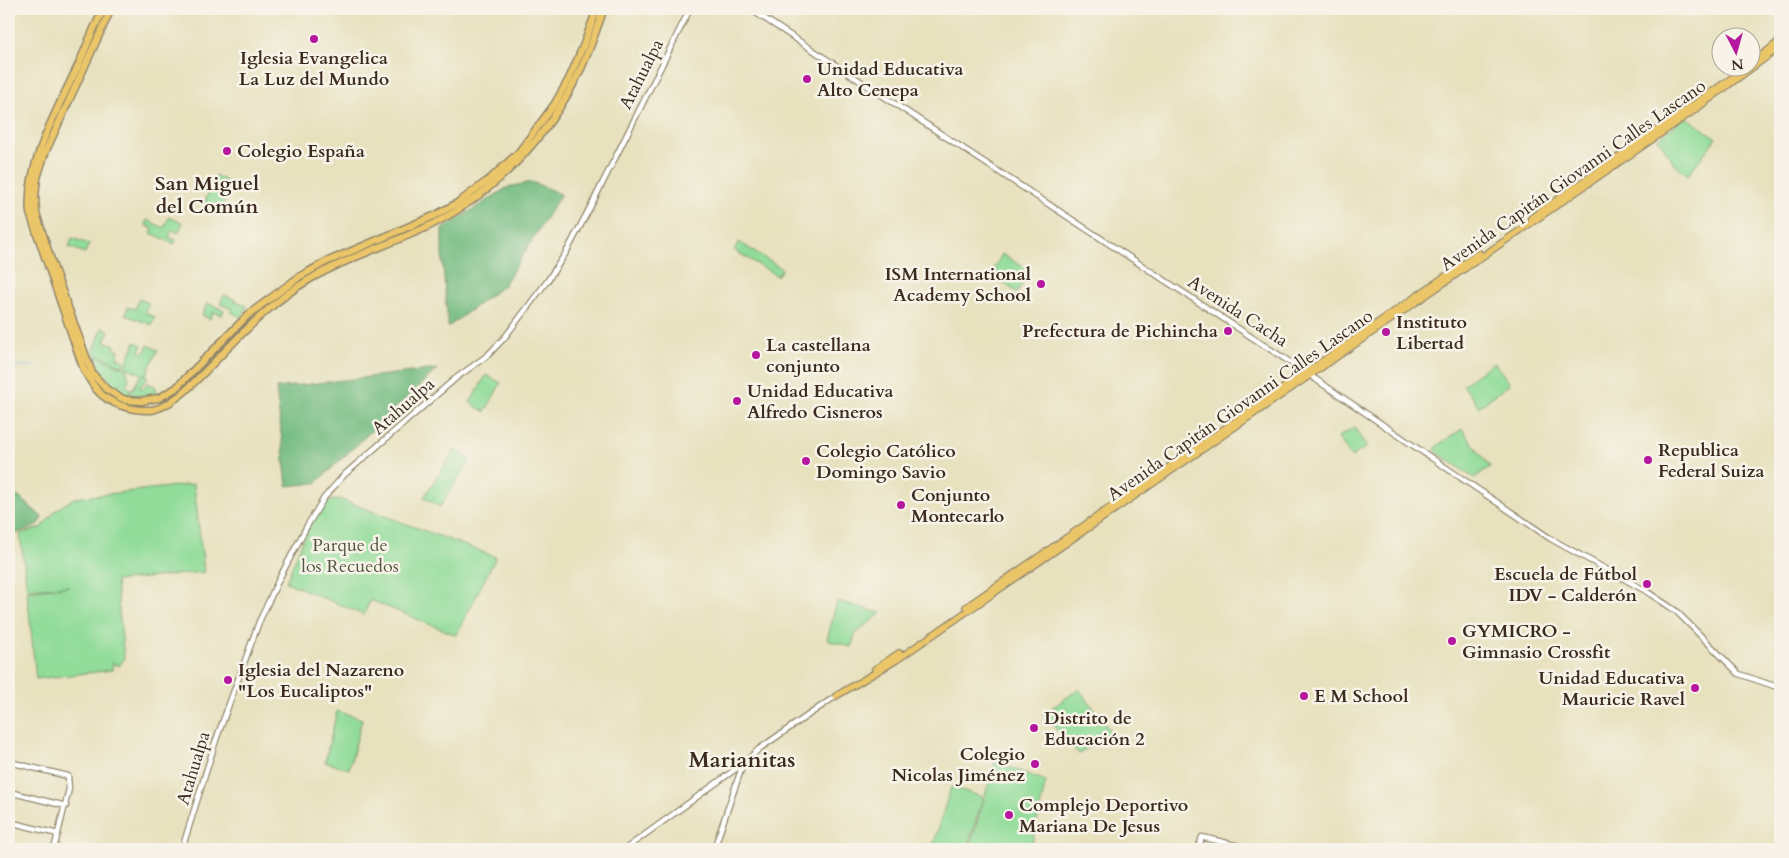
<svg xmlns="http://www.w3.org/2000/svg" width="1789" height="858" font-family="Cardo,serif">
<rect width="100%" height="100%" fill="#f7f3e8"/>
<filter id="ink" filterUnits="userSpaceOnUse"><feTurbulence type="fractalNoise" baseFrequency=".02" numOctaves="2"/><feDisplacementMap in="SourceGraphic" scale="10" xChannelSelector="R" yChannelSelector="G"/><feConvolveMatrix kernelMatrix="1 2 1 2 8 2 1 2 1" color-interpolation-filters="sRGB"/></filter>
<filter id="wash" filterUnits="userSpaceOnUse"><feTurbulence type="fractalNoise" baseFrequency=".0096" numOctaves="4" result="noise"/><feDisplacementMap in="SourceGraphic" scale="20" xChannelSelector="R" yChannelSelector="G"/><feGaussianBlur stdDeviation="1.12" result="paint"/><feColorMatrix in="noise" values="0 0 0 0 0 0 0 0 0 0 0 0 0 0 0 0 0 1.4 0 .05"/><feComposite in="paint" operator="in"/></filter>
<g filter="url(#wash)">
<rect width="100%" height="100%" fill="#e7e1be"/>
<path fill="#91dc99" stroke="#66835c" d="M1686,117L1716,138L1688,175L1675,165L1658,138Z
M215,175L233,185L219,212L212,211L204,204Z
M169,217L183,223L178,233L172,230L169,237L176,240L174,244L151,233L153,229L145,225L147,220L164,228Z
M72,238L89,244L85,253L69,247Z
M739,242L782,269L777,276L734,250Z
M1002,254L1030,271L1017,293L991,274Z
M224,295L236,300L235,303L237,301L247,306L242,318L231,312L232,309L220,304Z
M139,299L149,303L145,313L155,317L152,325L125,315L128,307L135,309Z
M207,303L224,310L222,315L213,312L210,319L202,315Z
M102,328L109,331L105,342L115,345L114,349L119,351L117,358L125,361L123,366L93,353Z
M135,342L142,345L140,351L144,353L148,345L158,350L146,375L143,374L148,377L145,382L139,387L144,388L147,383L155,386L156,393L139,396L129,395L142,374L125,367Z
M94,354L126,369L129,378L126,386L131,389L128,395C110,387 103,371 94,354Z
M1494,362L1510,384L1479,407L1463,385Z
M486,375L501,383L485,412L470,403Z
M1354,427L1367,447L1351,457L1338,437Z
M1462,429L1490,467L1474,478L1438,453L1435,450L1438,445Z
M455,449L470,460L440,507L424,497Z
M194,484L204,572L116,581L124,659L119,666L113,663L112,670L36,679L27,591L69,586L27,589L20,534L42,527L56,510L74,498Z
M339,499L496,557L456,635L370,600L364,615L286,582L311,520L327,502Z
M837,601L881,613L856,633L851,647L827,640Z
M1079,689L1111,732L1079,754L1043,714Z
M337,711L362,719L349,769L325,762Z
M995,762L1046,781L1031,849H969Z
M951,787L983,797L967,849H932Z"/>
<path fill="#74bc81" stroke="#587350" d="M532,182L561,194L504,285L448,327L442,254V229L508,187Z
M437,369L316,483L287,486L276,388Z
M9,491L23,500L42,517C38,531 19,529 9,538Z"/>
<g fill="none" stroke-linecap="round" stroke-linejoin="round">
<path stroke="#79aee6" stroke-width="1" d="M9,361L18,366H34"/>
</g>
</g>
<g filter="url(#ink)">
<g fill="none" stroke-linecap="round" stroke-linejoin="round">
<g stroke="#91866e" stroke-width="7">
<path id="minor" d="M750,9L1305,372L1551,539L1646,591L1676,611L1739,674L1780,688
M9,762L68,776L69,789L54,849
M9,792L66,806
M9,822L58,834
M182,849L216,740L259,622L279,579L307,526L324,498L344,475L456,378L488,355L505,337L548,280L567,251L594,200L690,9
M625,849L744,763L759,749L836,696
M714,849L743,764
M1198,849L1202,837L1252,849"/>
</g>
<g stroke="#91866e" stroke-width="8">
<path id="major" d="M1752,63L1780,41
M1531,218L1746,68
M966,607L1479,253
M875,669L899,653
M836,696L895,661L1689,114L1780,47"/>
</g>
<g stroke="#91866e" stroke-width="9">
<path id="highway" d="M104,9C93,27 86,49 77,68C57,110 25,166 30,213L84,370C88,377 92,384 97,390C110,405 133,411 152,410C163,408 174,400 183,393C225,354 260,308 310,279C348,257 392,244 431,225C496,192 547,138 579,73C589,52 596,30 604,9
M111,9L45,153L37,178L35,197L36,213L54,269L92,373L106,389L119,397L126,400L141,401L159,398L176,388L249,314L299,277L326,262L436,215L459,202L491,178L519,152L554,105L569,79L584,44L597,9"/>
</g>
<use href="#minor" stroke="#fff" stroke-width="4.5"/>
<use href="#major" stroke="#ebc669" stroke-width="5.5"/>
<use href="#highway" stroke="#ebc669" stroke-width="6"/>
</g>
</g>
<g fill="#b5179e" stroke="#f7f3e8" stroke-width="2">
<circle cx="314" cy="39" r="5"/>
<circle cx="807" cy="79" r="5"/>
<circle cx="227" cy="151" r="5"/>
<circle cx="1041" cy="284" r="5"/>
<circle cx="1228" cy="331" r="5"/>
<circle cx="1386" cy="332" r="5"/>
<circle cx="756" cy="355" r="5"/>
<circle cx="737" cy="401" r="5"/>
<circle cx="1648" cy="460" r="5"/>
<circle cx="806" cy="461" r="5"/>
<circle cx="901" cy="505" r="5"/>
<circle cx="1647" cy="584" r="5"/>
<circle cx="1452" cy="641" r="5"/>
<circle cx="228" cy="680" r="5"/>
<circle cx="1695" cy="688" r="5"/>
<circle cx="1304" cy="696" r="5"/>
<circle cx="1034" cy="728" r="5"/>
<circle cx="1035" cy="764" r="5"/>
<circle cx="1009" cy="815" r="5"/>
</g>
<g text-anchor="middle" stroke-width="5" stroke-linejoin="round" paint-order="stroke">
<g font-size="18" font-weight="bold" fill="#3b2a1e" stroke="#f7f3e8" text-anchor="start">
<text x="314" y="64" text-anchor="middle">Iglesia Evangelica<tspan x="314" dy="21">La Luz del Mundo</tspan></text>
<text x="817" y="75">Unidad Educativa<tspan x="817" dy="21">Alto Cenepa</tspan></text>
<text x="237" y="157">Colegio España</text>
<text x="1031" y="280" text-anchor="end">ISM International<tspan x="1031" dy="21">Academy School</tspan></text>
<text x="1396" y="328">Instituto<tspan x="1396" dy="21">Libertad</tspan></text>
<text x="1218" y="337" text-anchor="end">Prefectura de Pichincha</text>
<text x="766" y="351">La castellana<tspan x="766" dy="21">conjunto</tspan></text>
<text x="747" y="397">Unidad Educativa<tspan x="747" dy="21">Alfredo Cisneros</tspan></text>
<text x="1658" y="456">Republica<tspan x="1658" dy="21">Federal Suiza</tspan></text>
<text x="816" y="457">Colegio Católico<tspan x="816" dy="21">Domingo Savio</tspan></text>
<text x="911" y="501">Conjunto<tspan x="911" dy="21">Montecarlo</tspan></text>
<text x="1637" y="580" text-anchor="end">Escuela de Fútbol<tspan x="1637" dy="21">IDV - Calderón</tspan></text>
<text x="1462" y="637">GYMICRO -<tspan x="1462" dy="21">Gimnasio Crossfit</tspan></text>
<text x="238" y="676">Iglesia del Nazareno<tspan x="238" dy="21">"Los Eucaliptos"</tspan></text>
<text x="1685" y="684" text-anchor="end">Unidad Educativa<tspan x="1685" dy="21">Mauricie Ravel</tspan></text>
<text x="1314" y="702">E M School</text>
<text x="1044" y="724">Distrito de<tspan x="1044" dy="21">Educación 2</tspan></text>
<text x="1025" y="760" text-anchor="end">Colegio<tspan x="1025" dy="21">Nicolas Jiménez</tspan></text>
<text x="1019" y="811">Complejo Deportivo<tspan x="1019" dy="21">Mariana De Jesus</tspan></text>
</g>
<g font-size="18" fill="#3b2a1e" stroke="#f7f3e8">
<text transform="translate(641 74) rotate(-63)" y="6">Atahualpa</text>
<text transform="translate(1573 175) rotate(-35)" y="6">Avenida Capitán Giovanni Calles Lascano</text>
<text transform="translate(1238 311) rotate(33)" y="6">Avenida Cacha</text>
<text transform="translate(1240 405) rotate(-35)" y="6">Avenida Capitán Giovanni Calles Lascano</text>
<text transform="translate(403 406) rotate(-41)" y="6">Atahualpa</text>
<text transform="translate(193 768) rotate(-73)" y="6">Atahualpa</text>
</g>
<g font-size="18" fill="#50563d" stroke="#f7f3e8">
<text x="350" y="551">Parque de<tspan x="350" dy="21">los Recuedos</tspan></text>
</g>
<g font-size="20" font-weight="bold" fill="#3b2a1e" stroke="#f7f3e8">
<text x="207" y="190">San Miguel<tspan x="207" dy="23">del Común</tspan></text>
</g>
<g font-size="22" font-weight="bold" fill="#3b2a1e" stroke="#f7f3e8">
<text x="742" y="767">Marianitas</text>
</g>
</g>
<rect width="1789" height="858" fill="none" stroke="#f7f3e8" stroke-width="30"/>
<g transform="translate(1736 52) rotate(174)"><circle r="24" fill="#f7f3e8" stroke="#aca397"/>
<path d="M0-4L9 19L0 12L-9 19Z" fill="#b5179e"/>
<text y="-8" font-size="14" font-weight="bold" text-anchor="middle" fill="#3b2a1e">N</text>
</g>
</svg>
